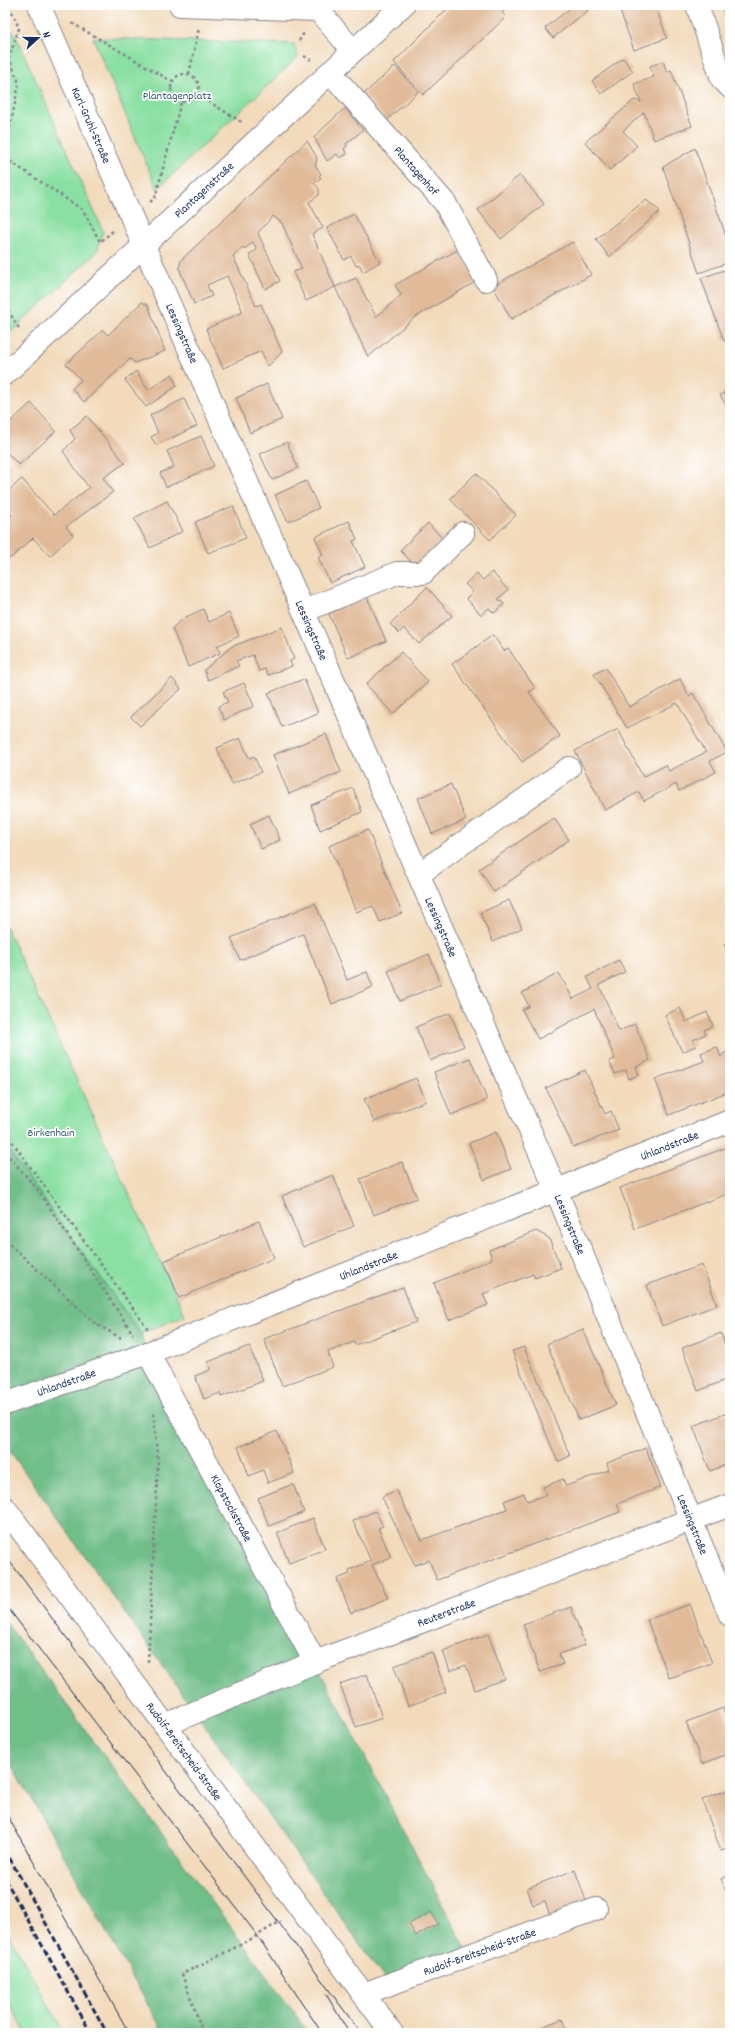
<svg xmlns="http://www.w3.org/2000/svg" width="735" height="2038" font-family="Dekko,sans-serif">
<rect width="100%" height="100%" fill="#fff"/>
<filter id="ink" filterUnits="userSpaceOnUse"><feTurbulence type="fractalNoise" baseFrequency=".025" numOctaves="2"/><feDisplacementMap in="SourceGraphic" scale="8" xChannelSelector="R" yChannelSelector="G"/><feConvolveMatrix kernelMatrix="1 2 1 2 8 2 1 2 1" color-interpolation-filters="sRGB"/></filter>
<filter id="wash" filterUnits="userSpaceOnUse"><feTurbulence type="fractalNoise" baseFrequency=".012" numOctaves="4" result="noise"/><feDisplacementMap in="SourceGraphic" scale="16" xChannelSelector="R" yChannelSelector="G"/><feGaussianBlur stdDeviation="0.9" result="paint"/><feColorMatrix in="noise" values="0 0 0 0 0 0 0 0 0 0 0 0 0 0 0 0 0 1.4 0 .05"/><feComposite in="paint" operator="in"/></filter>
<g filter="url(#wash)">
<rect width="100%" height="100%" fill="#f2daba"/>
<path fill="#8ae0a2" stroke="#528880" d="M723,5H730V28Z
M5,31L14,32L103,231L97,252L11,332L5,322Z
M93,38L294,44L298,57L157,189Z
M5,925L185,1315L141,1334L5,1145Z
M5,1928L64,2033H26L5,1996Z"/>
<path fill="#6fbe88" stroke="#457673" d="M5,1145L141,1334L148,1353L315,1662L466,1949L386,1981L5,1444Z
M5,1621L309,2033H164L5,1752Z"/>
<g id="blocks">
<path fill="#e1bb99" d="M451,5H510L502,13L506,17L423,95L394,62Z
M574,5H590L592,7L553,38L545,28Z
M618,5H655L667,38L634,50Z
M623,58L633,71L601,94L592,81Z
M663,61L667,72L671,70L692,126L654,140L644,112L623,131L637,146L610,170L585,142L634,100L641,102L634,84L654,77L650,66Z
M395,66L418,92L387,120L364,94Z
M345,108L363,130L346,144L347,146L344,149L347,154L340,158L337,154L327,161L314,137Z
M307,141L316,156L317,161L315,165L321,174L319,176L321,178L314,183L319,189V195L309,202L323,228L312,234L335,287L306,301L293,272L302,269L282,223L273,216L258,233L280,281L265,289L249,254L257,250L253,242L245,249L243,247L233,256L256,306L261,304L282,352L268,366L261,351L223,368L206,329L243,312L227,276L207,285L212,296L194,304L179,268L181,260Z
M695,148L730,247V262L699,273L663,167Z
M520,175L544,204L501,239L478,210Z
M646,200L660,211L609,257L596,239Z
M354,214L380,262L363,272L359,264L356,266L351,256L344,260L327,228Z
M573,242L591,275L511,319L493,286Z
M459,249L477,281L414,318L368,357L335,287L356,278L376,317L401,295L395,285Z
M730,268V339L724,341L701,278Z
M142,302L148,305L165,351L135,363L130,359L84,402L72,389L81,380L66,364L103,330L108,335Z
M136,371L148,390L172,374L177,386L146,407L125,380Z
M267,384L282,419L250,433L236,398Z
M730,390V412L720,395Z
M184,399L197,426L156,445L151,437L158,433L150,415Z
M31,403L56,431L19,465L5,451V427Z
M87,416L125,463L103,478L113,492L66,527L73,535L50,556L33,538L11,558H5V521L12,515L5,507V494L22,479L54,515L89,488L63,451L75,439L70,430Z
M201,436L214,466L166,487L160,473L174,467L167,451Z
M287,442L298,468L272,480L260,454Z
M5,465L9,469L5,473Z
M476,473L516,515L490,540L450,499Z
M306,481L319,508L288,522L275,495Z
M167,501L183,531L150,548L134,518Z
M233,506L246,538L208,553L195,522Z
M349,521L357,539L353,541L365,567L330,583L318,557L323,555L315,537Z
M428,523L443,539L415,566L400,550Z
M492,572L508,590L498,599L504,604L494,613L489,608L481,615L466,598L473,592L465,584L477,573L483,580Z
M427,587L452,616L419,644L404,628L399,633L390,624Z
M367,597L386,641L348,658L329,614Z
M203,609L209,622L229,613L239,636L217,646L220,653L188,667L172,628L184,618Z
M282,627L294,659L290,661L292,666L268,675L265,669L259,671L253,655L236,661L239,666L208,680L204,670L231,647Z
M493,635L504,651L508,648L535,688L529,692L560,736L522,762L452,664Z
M401,652L428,682L393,714L366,684Z
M606,668L629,707L680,679L689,696L693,693L727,752L710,761L716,772L679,791L676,784L644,801L639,792L605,810L575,751L618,729L643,777L666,765L669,771L706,752L677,703L627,728L594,674Z
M172,678L181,689L140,726L131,717Z
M304,679L318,713L282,727L268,693Z
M244,683L254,706L224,720L218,706L228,702L223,692Z
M326,734L341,772L289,794L273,755Z
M240,738L249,758L254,756L261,772L232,784L217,748Z
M451,784L466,820L432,834L418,798Z
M353,788L362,812L320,830L311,805Z
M269,815L280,840L261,849L250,824Z
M554,818L569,840L494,892L479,869Z
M368,830L402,913L380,922L373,906L356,912L329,846Z
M509,900L522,928L493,942L480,913Z
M315,903L347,980L367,972L373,987L332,1004L303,934L240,960L231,938Z
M730,941V957L724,944Z
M429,954L441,984L400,1001L388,971Z
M619,960L625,972L599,985L619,1031L635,1024L650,1060L636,1067L639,1075L629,1079L626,1070L615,1074L609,1061L615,1059L594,1009L538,1039L522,1010L529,1006L522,993L559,973L573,999L593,989L587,977Z
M680,1008L686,1022L707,1012L713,1026L704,1030L706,1034L693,1040L696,1046L682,1052L665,1015Z
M450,1013L464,1046L430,1061L416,1027Z
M730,1037V1046L727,1038Z
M717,1047L721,1057L724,1053H730V1091L669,1115L655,1079L704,1061L701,1053Z
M470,1058L487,1100L451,1115L434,1072Z
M585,1070L605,1114L611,1111L619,1130L573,1147L546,1088Z
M416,1078L426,1101L374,1122L364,1099Z
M496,1132L511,1169L484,1180L469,1143Z
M730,1146V1193L635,1229L620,1188Z
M402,1162L417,1198L374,1215L360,1179Z
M333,1175L354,1226L303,1247L282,1196Z
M259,1221L274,1258L179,1298L164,1261Z
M536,1231L549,1238L561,1268L535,1278L533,1274L483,1294L488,1305L449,1320L434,1283L492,1259L489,1250Z
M702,1265L717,1305L662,1326L647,1285Z
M403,1287L416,1322L355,1345L354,1342L328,1352L333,1367L282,1386L264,1339Z
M583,1329L616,1405L579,1420L547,1344Z
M721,1333L725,1345L730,1343V1378L698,1391L682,1348Z
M249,1346L263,1381L221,1397L220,1393L204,1399L195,1376L210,1370L208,1362Z
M524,1347L570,1456L558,1462L512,1351Z
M730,1412V1463L710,1471L693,1426Z
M277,1431L294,1473L268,1483L263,1470L249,1476L238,1447Z
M646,1448L661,1487L617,1504L620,1512L437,1580L429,1560L415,1565L382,1497L396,1490L422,1540L507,1509L504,1501L524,1493L527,1501L546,1495L543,1487L563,1479L566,1486L609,1470L607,1463Z
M293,1484L304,1512L269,1526L258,1498Z
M375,1511L383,1526L378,1528L391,1557L372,1565L388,1598L351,1613L337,1579L350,1574L349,1570L371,1561L353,1521Z
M313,1518L325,1549L289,1563L277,1533Z
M690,1604L712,1663L669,1678L647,1620Z
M571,1607L585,1645L559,1654L563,1664L540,1672L523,1624Z
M488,1634L505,1679L475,1690L466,1665L450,1671L443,1651Z
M432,1652L446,1692L408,1706L394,1666Z
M367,1674L382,1718L356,1727L340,1684Z
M723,1708L730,1726V1753L702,1764L686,1722Z
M730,1789V1848L721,1851L702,1800Z
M575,1870L587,1904L551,1918L545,1901L533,1905L527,1888Z
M730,1875V1901L721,1879Z
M431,1912L438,1924L416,1936L409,1924Z
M562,2019L568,2033H535L534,2030Z"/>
</g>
</g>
<g filter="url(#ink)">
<use href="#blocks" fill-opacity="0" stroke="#86848c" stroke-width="1"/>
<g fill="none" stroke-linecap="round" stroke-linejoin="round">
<g stroke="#86848c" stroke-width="24">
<g id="minor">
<path id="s1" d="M39,5L556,1190L730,1615"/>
<path d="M180,5L318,10L353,51"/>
<path d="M697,5L722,79L730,87"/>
<path id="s2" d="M330,72L445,203L486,280"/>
<path id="s3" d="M5,374L403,5"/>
<path d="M304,611L397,573H423L463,533"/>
<path d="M419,874L569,768"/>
<path id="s4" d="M148,1353L315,1662"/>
<path id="s5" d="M5,1404L148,1353L730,1121"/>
<path id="s6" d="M5,1508L392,2033"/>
<path id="s7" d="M165,1725L315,1662L730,1505"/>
<path id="s8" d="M363,1994L596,1909"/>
</g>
</g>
<path stroke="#86848c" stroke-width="2.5" stroke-dasharray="3 3" stroke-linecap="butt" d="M72,23L173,82
M299,41L304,33
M304,56L311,60
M171 88a14 14 0 1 1 28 0a14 14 0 1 1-28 0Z
M189,74L199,28
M198,95L243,123
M5,152L19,83L9,58L19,28L9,5
M5,158L83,210L100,242L113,231
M150,202L155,198L181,102
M5,305L20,330
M5,1132L148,1329
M5,1152L38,1190L133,1334
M5,1240L96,1324L121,1338
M148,1662L158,1463L153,1412
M203,2033L182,1974L248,1941L281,1921"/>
<use href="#minor" stroke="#fff" stroke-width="22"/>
<path stroke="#1b2f5e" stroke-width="1" d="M5,1555L361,2033
M5,1604L257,1935L322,2033
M5,1811L129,2033
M326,1994L349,2033"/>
<path stroke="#1b2f5e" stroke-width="3" stroke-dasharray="6 3" stroke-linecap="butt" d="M5,1850L107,2033
M5,1879L91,2033"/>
</g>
</g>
<g text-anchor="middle" stroke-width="3.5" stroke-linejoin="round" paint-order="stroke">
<g font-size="12" fill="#375b6f" stroke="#fff">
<text x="177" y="99">Plantagenplatz</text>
<text x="51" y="1136">Birkenhain</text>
</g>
<g font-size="12" fill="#1b2f5e" stroke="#fff">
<text dy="4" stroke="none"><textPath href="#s1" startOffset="131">Karl-Gruhl-Straße</textPath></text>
<text dy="4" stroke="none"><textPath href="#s2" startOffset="131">Plantagenhof</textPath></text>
<text dy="4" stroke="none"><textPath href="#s3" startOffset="271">Plantagenstraße</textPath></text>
<text dy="4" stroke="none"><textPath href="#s1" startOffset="358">Lessingstraße</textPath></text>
<text dy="4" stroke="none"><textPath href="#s1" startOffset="682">Lessingstraße</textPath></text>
<text dy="4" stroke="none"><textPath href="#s1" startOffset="1006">Lessingstraße</textPath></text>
<text dy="4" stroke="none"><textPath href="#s5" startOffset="713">Uhlandstraße</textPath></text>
<text dy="4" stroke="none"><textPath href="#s1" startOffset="1330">Lessingstraße</textPath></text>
<text dy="4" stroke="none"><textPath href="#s5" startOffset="389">Uhlandstraße</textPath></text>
<text dy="4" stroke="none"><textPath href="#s5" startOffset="65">Uhlandstraße</textPath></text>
<text dy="4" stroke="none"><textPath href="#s4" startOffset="176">Klopstockstraße</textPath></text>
<text dy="4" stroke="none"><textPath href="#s1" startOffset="1654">Lessingstraße</textPath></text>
<text dy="4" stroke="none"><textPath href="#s7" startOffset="303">Reuterstraße</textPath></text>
<text dy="4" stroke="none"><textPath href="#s6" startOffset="302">Rudolf-Breitscheid-Straße</textPath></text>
<text dy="4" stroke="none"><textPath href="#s8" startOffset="124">Rudolf-Breitscheid-Straße</textPath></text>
</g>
</g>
<rect width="735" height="2038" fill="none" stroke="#fff" stroke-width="20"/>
<g transform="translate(38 38) rotate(69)" stroke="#ffffff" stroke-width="3" paint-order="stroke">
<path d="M0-3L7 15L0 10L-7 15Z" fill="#1b2f5e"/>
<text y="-6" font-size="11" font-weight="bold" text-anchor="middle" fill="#1b2f5e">N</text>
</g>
</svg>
